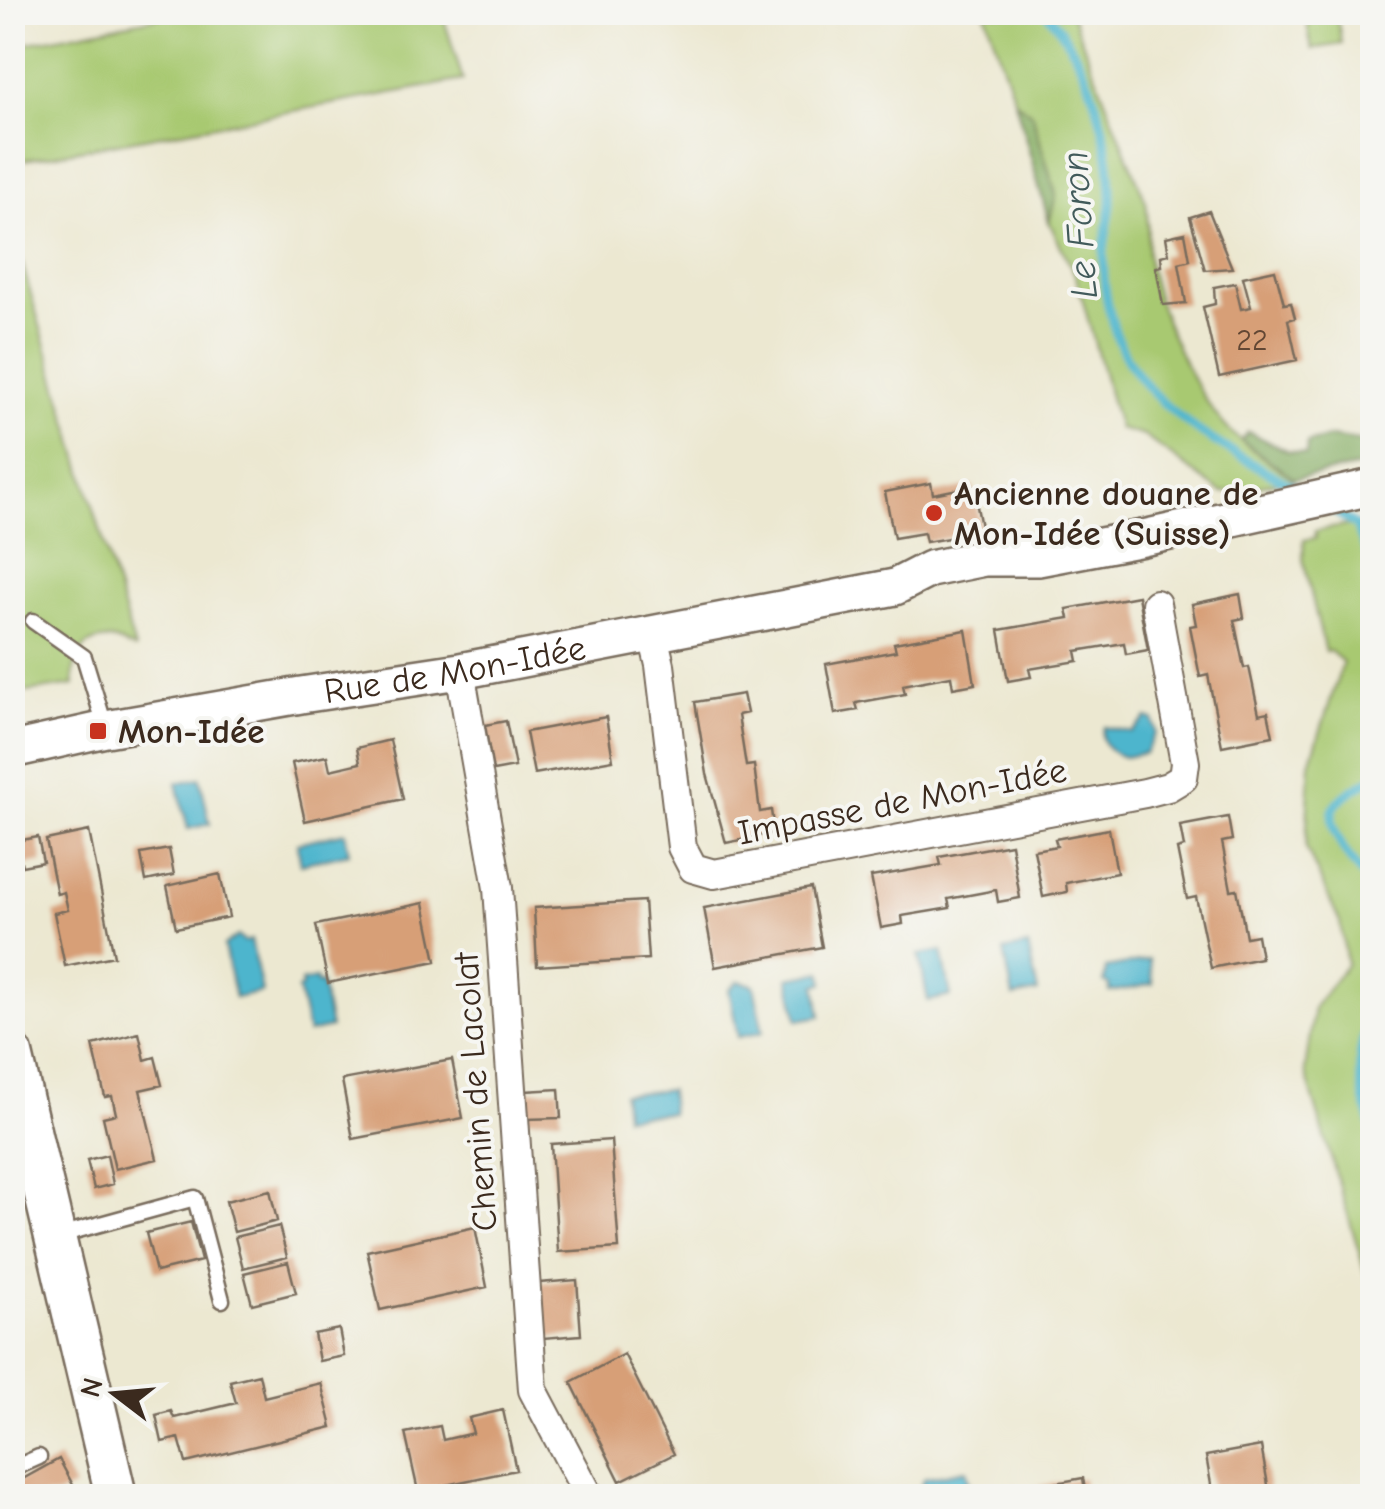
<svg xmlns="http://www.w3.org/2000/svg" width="1385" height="1509" font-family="'Comic Neue',sans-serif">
<rect width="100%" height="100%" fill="#f6f6f2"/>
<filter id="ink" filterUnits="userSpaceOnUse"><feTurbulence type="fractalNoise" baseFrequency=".01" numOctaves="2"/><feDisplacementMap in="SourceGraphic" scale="20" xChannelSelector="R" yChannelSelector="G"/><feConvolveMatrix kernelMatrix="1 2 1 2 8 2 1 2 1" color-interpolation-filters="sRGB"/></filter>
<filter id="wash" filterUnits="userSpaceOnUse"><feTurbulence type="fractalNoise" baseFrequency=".0048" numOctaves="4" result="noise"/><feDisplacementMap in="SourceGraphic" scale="40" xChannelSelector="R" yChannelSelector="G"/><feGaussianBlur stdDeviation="2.25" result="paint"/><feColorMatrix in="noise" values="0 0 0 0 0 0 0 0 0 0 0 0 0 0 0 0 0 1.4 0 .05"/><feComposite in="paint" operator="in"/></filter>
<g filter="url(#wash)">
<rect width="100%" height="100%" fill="#ece8d1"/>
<path fill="#a8c971" stroke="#727a48" stroke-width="2.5" d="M180,13H442L463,80L13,162V46Z
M985,13H1071L1146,202C1149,221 1147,239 1148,257C1153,305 1196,398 1231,432C1250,450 1273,464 1294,479L1222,493L1144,436L1119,429L1076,277L1049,222L1056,195L1032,114L1015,101Z
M1305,13H1336L1342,44L1312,49Z
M12,230L135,649C128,647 118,641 111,640C82,637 71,661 74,685L12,694Z
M1372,521V1295L1305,1071L1314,1007L1347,964L1340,922L1306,848L1310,763L1343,662L1330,651L1325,652L1303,559L1304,540L1316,538L1315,531Z"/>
<path fill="#86ad63" stroke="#606c40" stroke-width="2.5" d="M1015,101L1032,114L1056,195L1049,222Z
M1248,432L1288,451L1306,454L1307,443L1331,437L1372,443V464L1294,479L1241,440Z"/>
<path fill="#4eb5cd" stroke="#447076" stroke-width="2.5" d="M1147,718L1153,720L1156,732L1145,753L1125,757C1111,754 1097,742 1104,727L1132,732Z
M200,778L210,824L188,829L177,783Z
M345,832L349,853L301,864L297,843Z
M238,936L244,942L251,940L262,992L235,998L224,946Z
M1028,946L1038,992L1013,997L1004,951Z
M942,951L951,996L928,1001L919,955Z
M1149,960L1153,984L1110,992L1109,985L1104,982L1106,968Z
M822,972L824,983L816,985L821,1016L798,1020L789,978Z
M316,979L317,984L321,983L330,1028L308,1033L298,989L302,987L301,982Z
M738,981L754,985L763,1032L738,1037L729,990Z
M669,1090L671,1113L625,1116L623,1094Z
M966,1470L971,1492L949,1496L922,1494L921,1486L925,1478Z"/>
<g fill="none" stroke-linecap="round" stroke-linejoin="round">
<path stroke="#4eb5cd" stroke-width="9" d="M1046,12C1090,61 1112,138 1111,203C1110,216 1107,228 1105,241C1099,285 1112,343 1140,378C1181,430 1245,458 1301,491
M1328,507L1356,526L1372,564
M1372,778C1361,786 1341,795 1334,808C1324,828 1357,872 1372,885
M1372,1016C1353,1055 1359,1086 1372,1126"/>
</g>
<g id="blocks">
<path fill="#d79f77" d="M1209,211L1232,268L1205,270L1190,217Z
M1185,233L1190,260L1179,263L1186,303L1163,305L1156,267L1162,266L1161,256L1169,254L1166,237Z
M1275,270L1284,304L1291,303L1295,318L1288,320L1297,360L1219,377L1203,307L1215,304L1214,287L1235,283L1241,309L1251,307L1243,277Z
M931,483L933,494L973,486L982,532L926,542L924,533L894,538L885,492Z
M1240,594L1244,618L1234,620L1244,668L1249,667L1259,714L1268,712L1273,736L1222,746L1208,675L1200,677L1190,626L1196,625L1192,604Z
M1138,596L1148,650L1126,654L1124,643L1076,651L1078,661L1029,669L1031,677L1008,681L999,630L1069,618L1067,609Z
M966,630L975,684L953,688L951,676L903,685L905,694L856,703L858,710L835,714L826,664L896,651L894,643Z
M743,694L747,713L738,715L746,766L754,765L760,812L771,810L774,833L726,843L707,774L695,702Z
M606,717L613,760L534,774L526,732Z
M506,721L515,767L493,771L485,725Z
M390,740L403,799L305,821L292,763L327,756L330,770L360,763L357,748Z
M1228,817L1232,840L1222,842L1231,890L1237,889L1246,937L1257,935L1261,958L1211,968L1196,897L1187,899L1177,849L1184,847L1180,826Z
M1109,829L1117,873L1066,883L1067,892L1043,897L1034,850L1057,846L1055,839Z
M89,831L114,956L65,966L54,913L68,910L64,892L57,894L46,840Z
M38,837L43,862L22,866L17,841Z
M1011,844L1020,898L998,902L996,890L948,899L950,908L902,916L903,924L881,928L871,877L941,865L939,857Z
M169,849L174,875L146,881L141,854Z
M220,874L229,917L176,928L167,886Z
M811,888L822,947L715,967L704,908Z
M644,901L648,959L537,966L534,908Z
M424,903L436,961L328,983L316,925Z
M139,1033L145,1060L155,1057L162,1085L140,1090L157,1159L115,1169L103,1117L116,1114L112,1096L105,1097L93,1045Z
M452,1060L463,1118L353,1139L342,1080Z
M559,1089L561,1118L526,1119L525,1091Z
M611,1140L619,1248L558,1252L551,1144Z
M107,1155L113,1184L94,1189L87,1160Z
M270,1190L277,1221L234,1232L226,1201Z
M191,1222L201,1261L156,1272L146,1233Z
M279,1226L287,1257L243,1268L235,1237Z
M475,1227L487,1287L380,1310L367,1251Z
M288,1262L296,1293L252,1304L244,1273Z
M577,1280L581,1335L543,1338L539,1283Z
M339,1329L344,1356L319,1361L314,1334Z
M624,1354L674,1454L620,1481L571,1382Z
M259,1374L264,1397L321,1383L332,1427L186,1463L179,1438L162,1442L156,1415L171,1411L174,1418L236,1403L230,1381Z
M503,1410L516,1470L418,1491L405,1433L440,1426L443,1440L473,1433L469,1418Z
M1261,1446L1270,1496H1229L1227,1487L1212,1490L1206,1456Z
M59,1459L74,1487L56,1496H12V1485Z
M1083,1478L1086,1496H1024L1023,1489Z"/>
</g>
</g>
<g filter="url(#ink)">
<use href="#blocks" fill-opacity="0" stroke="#796c5d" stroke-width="2.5"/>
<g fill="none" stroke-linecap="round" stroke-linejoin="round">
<g stroke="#796c5d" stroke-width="19">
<path id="service" d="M33,621L84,657L106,729
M60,1235L195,1198L222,1300
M12,1469L39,1457"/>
</g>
<g stroke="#796c5d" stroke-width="32">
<path id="minor" d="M653,635L660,665L682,847L693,868L714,874L1145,793L1168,787L1183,778L1185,763L1156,604
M460,671L498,888L533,1390L589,1496"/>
</g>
<g stroke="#796c5d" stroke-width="40">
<g id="tertiary">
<path id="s1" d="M12,750L106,729L301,695L460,671L895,587L930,569L984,558H1038L1143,538L1372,487"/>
</g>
</g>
<g stroke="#796c5d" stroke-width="45">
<path id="secondary" d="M12,1054L116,1496"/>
</g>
<use href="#service" stroke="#fff" stroke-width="14"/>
<use href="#minor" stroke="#fff" stroke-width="28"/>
<use href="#tertiary" stroke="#fff" stroke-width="35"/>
<use href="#secondary" stroke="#fff" stroke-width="40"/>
</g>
</g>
<g fill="#c8321e" stroke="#f6f6f2" stroke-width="4">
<circle cx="934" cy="513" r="10"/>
<rect x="88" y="721" width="20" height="20" rx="5"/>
</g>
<g text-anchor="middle" stroke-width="8" stroke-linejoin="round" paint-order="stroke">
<g font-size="30" fill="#624734">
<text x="1252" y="350">22</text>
</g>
<g font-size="35" font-weight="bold" fill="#3b2a1e" stroke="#f6f6f2" text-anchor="start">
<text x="954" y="505">Ancienne douane de<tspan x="954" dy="40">Mon-Idée (Suisse)</tspan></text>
<text x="118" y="743">Mon-Idée</text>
</g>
<g font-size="35" fill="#3b2a1e" stroke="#f6f6f2">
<text dy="12" stroke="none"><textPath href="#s1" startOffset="450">Rue de Mon-Idée</textPath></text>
<text transform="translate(902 801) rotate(-11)" y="12">Impasse de Mon-Idée</text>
<text transform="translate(475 1092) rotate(-94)" y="12">Chemin de Lacolat</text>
</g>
<g font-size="38" font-style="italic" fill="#425b5b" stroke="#f6f6f2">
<text transform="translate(1079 225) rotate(-94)" y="13">Le Foron</text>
</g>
</g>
<rect width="1385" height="1509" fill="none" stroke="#f6f6f2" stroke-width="50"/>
<g transform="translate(115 1394) rotate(286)" stroke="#f6f6f2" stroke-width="8" paint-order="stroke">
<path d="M0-8L18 38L0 25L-18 38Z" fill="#3b2a1e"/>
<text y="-15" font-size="28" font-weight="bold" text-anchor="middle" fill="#3b2a1e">N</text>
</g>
</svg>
